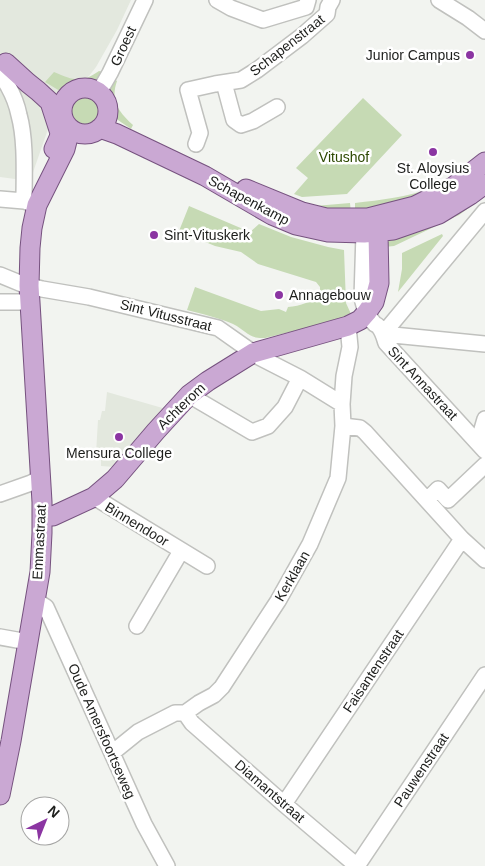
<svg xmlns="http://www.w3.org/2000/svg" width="485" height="866" font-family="Arial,sans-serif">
<rect width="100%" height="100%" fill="#f2f4f0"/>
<path fill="#e3e8de" d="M0,0H131L117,30L96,67L89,76L69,91L56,106L30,181L0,177Z
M107,392L166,409L114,467L101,466V454H96L98,420H100L102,411H105Z"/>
<path fill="#c6dab4" d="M99,71L103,72L100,78L93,82L79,84L63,91H60L45,82L54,72C73,80 81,84 99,71Z
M113,78L117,81C110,101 119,112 133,125L131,129C127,126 122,123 118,120C106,108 107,91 113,78Z
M68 111a17 17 0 1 1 34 0a17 17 0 1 1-34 0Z
M363,98L402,135L347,194L302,197L294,194L308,178L296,168Z
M432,188L444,189L355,214V203C381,200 407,197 432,188Z
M485,194V196L459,215L394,246L384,247L387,241L390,239Z
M350,203L351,213L303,207Z
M189,206L250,232L259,224L291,237L328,247L344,250L346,303L351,314L335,321L265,338C248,339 247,331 233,324C219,318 202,314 187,310L195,287L261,311L279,309L286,312L288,307C300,306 313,302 320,292V287L316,282L258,264L241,252L215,246L179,231Z
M442,234L443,236L398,292L402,269V253Z"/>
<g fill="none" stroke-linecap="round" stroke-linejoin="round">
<g stroke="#c0c1be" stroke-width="18">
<path id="minor" d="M217,0L231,8L263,20L306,7L308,0
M439,0L468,18L485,31
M6,63L1,72C2,77 5,81 8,86C13,95 17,105 19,115C26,140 24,175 24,201
M224,83L234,120L241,125L253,121L277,107
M99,92L110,73L145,0
M196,144L200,133L188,90L215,84L241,80L257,70L302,36L327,14L328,7L332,0
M0,199L24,201L33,204
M366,223L364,233L362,298C364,307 367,315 373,322C376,326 375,323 379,327C383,332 384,337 386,343L485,451
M0,275L22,284L42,289L89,297L218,328L259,357L300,378L342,404
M0,302H30
M383,334L485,211
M383,334L485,344
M189,395L252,432L268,426L285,407L300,378
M343,426L360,428L365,432L462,539L485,560
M478,443L485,419
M0,494L31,483L40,478
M94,497L207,566
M427,500L438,489L448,500L485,465
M35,600L46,607L144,824L167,866
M137,626L181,551
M0,637L28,642
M185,713L192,723L284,804L357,866L485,675
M112,753L138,732L175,713H185L199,703L214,695L222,687L278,601L310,544L338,478L343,426L342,404L344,376L350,347L348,326
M284,804L462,539"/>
</g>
<g stroke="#76527f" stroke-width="21">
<path id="major" d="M6,63L28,83L38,91L50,102L60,133L59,138L54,149
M62 111a23 23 0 1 1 46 0a23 23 0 1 1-46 0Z
M100,128L117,134L205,176L272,215L296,225L328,232L364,233L393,230L439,214L470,195L485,184
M246,189L302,212L326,218H368L415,206L453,187L485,162
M42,515L53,516L94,497L115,479L156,431L189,395L208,381L253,353L348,326L360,320L367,312L374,302L379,283L378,233L373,217
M0,795L11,741L40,572L42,533V502L29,286L30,248L32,228L37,205L65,149L70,129"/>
</g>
<use href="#minor" stroke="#fff" stroke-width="15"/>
<use href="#major" stroke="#caa8d3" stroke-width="19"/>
</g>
<g fill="#8b35a2" stroke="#fff" stroke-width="2">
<circle cx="470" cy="55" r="5"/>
<circle cx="433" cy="152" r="5"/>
<circle cx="154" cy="235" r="5"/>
<circle cx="279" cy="295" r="5"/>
<circle cx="119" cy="437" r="5"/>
</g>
<g text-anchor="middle" stroke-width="5" stroke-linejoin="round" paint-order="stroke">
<g font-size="14" fill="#1d1e1c" stroke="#fff">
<text transform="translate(287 45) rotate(-38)" y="5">Schapenstraat</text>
<text transform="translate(123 46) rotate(-65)" y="5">Groest</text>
<text transform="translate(249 200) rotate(28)" y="5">Schapenkamp</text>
<text transform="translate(166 315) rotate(14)" y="5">Sint Vitusstraat</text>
<text transform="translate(423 383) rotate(47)" y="5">Sint Annastraat</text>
<text transform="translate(181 406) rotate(-44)" y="5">Achterom</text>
<text transform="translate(137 524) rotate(31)" y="5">Binnendoor</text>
<text transform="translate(39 542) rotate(-87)" y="5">Emmastraat</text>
<text transform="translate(292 576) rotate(-60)" y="5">Kerklaan</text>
<text transform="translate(373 671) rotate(-56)" y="5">Faisantenstraat</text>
<text transform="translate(102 731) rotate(66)" y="5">Oude Amersfoortseweg</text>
<text transform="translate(421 770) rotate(-56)" y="5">Pauwenstraat</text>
<text transform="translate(270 791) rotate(41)" y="5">Diamantstraat</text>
</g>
<g font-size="14" fill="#1d1e1c" stroke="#fff">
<text x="460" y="60" text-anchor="end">Junior Campus</text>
<text x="433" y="173">St. Aloysius<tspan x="433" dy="16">College</tspan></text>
<text x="164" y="240" text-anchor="start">Sint-Vituskerk</text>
<text x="289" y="300" text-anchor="start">Annagebouw</text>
<text x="119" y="458">Mensura College</text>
</g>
<g font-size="14" fill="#2c4800" stroke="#fff">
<text x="344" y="162">Vitushof</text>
</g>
</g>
<g transform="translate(45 821) rotate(43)"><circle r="24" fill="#ffffff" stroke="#a5a5a4"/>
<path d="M0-4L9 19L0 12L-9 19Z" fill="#8b35a2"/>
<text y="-8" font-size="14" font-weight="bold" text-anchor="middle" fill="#1d1e1c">N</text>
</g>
</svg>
